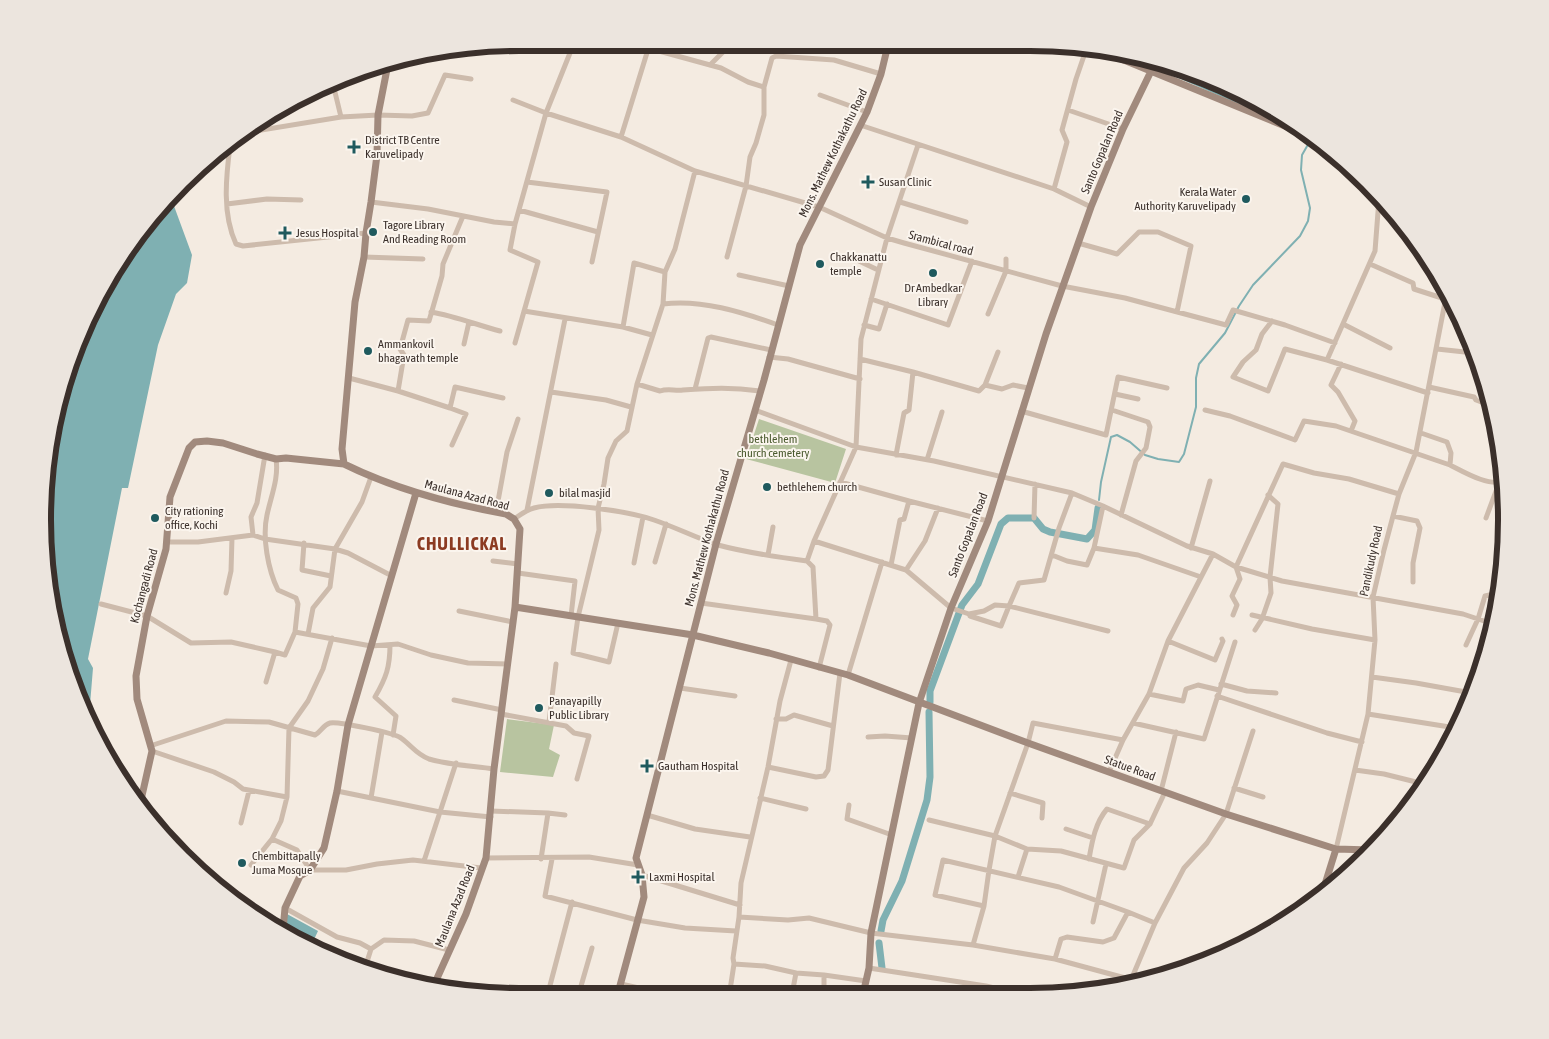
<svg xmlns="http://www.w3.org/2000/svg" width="1549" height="1039" font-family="'Asap Condensed',sans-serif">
<rect width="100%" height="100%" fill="#f4ebe1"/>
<path fill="#b8c4a0" d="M759,419L846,449L835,483L746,459Z
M507,719L554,725L549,749L560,755L553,777L500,772Z"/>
<path fill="#7fb0b2" d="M1139,61L1177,72L1283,120L1294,128Z
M174,198V206L192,255L187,283L176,294L158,345L128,488H122L88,659L93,668L89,717L59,643L44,488L79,337L141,229Z
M287,914L318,931L310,948L285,931Z"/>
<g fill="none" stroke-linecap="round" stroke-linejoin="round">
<path stroke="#7fb0b2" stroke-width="2" d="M1099,500L1101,482L1111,437L1117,435L1130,442L1145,455L1158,459L1179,462L1184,454L1196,407V378L1199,364L1225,333L1239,306L1253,285L1300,236L1308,221L1310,208L1301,170L1302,155L1310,141"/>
<path stroke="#7fb0b2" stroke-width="7" d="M930,702V691L962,605L978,584L1001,524L1008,518H1034L1043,529L1050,532L1087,539L1095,530L1098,508
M881,931L883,920L902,881L927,800L930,777L929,712
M879,943L882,968"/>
<path stroke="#cdbbac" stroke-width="5" d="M648,48L721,68L748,82L764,87V115L756,143L750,157L746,186L727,257
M710,65L731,44
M333,84L341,117
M764,87L772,58L776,56L834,60L881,74
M820,95L867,112
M513,100L546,113L621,137L695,171L819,207L887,238L904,243L1062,286L1125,298L1226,325L1233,310L1285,325L1335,343
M1068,110L1123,129
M860,125L1054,189L1091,207
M257,131L258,121
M243,133L341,117L378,115L412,116L428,113L445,75L471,79
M621,137L650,43
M230,146C226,177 222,214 236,244L243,246L366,233
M527,182L607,192L592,262
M1054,189L1067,142L1062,130L1076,79L1087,47
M371,202L428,209L494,222L515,224
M900,202L966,222
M227,204L267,199L301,200
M519,210L598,232
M1078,243L1117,254L1139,232H1158L1191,246L1177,312
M364,257L423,259
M859,261L878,270
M1370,264L1413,283L1414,289L1445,299
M739,275L789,286
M871,299L948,325L972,261
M663,304C701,299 742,312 778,325
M524,311L623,327L652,335
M431,312C455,316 477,325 500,331
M988,314L1006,271V259
M1272,321L1262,334L1256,350L1243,362L1233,377L1268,391L1285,349L1327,360L1428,393
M1343,324L1390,348
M864,325L879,329L887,304
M623,327L634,263L665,272
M515,343L538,262L510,250L515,224L546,113L574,43
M464,344L469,322
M1437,349L1474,353
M769,357L788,359L860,379
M860,359L913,372L979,391L985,385L1002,389L1013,385L1028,388
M1327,360L1375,251L1379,199
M1341,364L1331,385L1338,392L1355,421L1351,431
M349,378L398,391L450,408L455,387L503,398
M637,384L660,391C668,388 674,391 683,390C711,388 732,387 760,391
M985,385L998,352
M1429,387L1474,397L1476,400L1492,406
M695,389L708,338L711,337L771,350
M398,391L404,355L400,349L408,320L429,321L442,276L443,264L463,216
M551,392L606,400L631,407
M1115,394L1138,399
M450,408L466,414L452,445
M755,410L856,447L934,461L1072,493L1103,506L1187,546L1213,554L1236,567L1282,581L1463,614L1493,624
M1112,410L1148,422L1150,427L1146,448L1136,461L1121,515
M1205,410L1230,416L1295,440L1304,421L1336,426L1450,465
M1021,411L1106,435L1118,377L1167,388
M1421,433L1447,442L1451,453L1450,465C1464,472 1489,487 1504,481
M1498,444L1497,446L1498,459H1501
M896,455L904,413L909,410L913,372
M276,459C279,478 271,496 267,515C262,537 268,570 278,590L296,598L298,604L295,632L371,646L398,644L431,655L468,663L508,664
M927,460L942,412
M840,482L909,501L904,519L900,520L891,565
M909,501L988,521
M527,510L565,319
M496,512L507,452L518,419
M1393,516L1417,521L1420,528L1413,563V582
M1034,518L1035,484
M1486,518L1499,483
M514,519C520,515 526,510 534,508C560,501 628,511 654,520C675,527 696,538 718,545C747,553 777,557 807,561L813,567L816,619L827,621L830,625L819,668
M253,535L251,517L257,503L265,455
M814,541L906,570L951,608L969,614L984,611L995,605L1009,606L1019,583L1044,580L1059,528L1072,493
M167,542H198L253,535L265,539L335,549L348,553L392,576
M304,543L302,570L331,576
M1094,548L1138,555L1201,577
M1191,548L1210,481
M768,555L773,527
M1052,555L1067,561L1087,565L1094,548L1103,506
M493,561L518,564
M807,561L814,541L856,447L861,339L887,238L918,145
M655,562L666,524
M634,563L643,517
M906,570L925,541L938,508
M518,573L575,581L571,616
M226,593L231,571L232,538
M701,603L816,619
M101,604L147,616L191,643L231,642L275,652L285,655L295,632
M459,611L513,622
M1233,615L1237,605L1232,596L1240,579L1236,567L1283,464L1314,473L1349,479L1399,494
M1252,615L1312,629L1375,640
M970,616L1001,626L1009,606L1108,631
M618,623L609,662L573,653L578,617L599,530L598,508L604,484L608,458L616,441L627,431L637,384L663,304L665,272L675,249L695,171
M1255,630L1262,619L1271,593L1270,577L1278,504L1268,495
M308,634L313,608L330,587L335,549L362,502L371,477
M1168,641L1215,660L1223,641L1222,639
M390,645C390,667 386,678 375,697L396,716L393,735
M1466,645L1478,619L1485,596L1498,593L1503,571
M848,675L882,562
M1372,677L1416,683L1466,692
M266,682L275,652
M1221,684L1247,691L1276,693
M680,688L735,696
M1149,694L1183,701L1186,689L1198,685L1219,690
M1217,696L1327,733L1362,742
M454,700L502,710
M501,714L566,726L574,733L589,736L577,779
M1368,714L1456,728
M776,719H786L794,715L833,726
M549,722L556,664
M1133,723L1204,739L1235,642
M868,737L885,736L912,738
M150,746L226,721L269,722L315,735C321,732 323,725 330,723C337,721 395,733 401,738C411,745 416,754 429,759C448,765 474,766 494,769
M152,751L214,772L234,782L243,789L287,797
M768,767L816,777L824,776L828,770L840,673
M1355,770L1384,774L1424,784
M1109,772L1123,740L1149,694L1168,641L1213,554
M1234,788L1263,797
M337,791L440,812L491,817
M1161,791L1176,732
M1010,793L1043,803L1042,818
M371,798L382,732
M760,798L806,809
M849,805L847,819L892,835
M491,811L548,813
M647,815L695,829L750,837
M929,820L995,836L1027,849
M241,823L249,791
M1066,829L1093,838
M272,839L297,850L310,870H346L377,864L413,860L481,868
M1336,849L1368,714L1375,640L1373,597L1384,550L1393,516L1399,494L1416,452L1447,292
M486,858L589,857L638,865
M541,859L548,813L565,815
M552,859L545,896L637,920L685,928L736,931
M1089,859C1092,842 1095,823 1107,809L1150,824L1165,792
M424,861L456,763
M251,865L272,839L281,821L287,797L289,728L308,701L323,669L332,638
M642,875L740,905
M1018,877L1027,849L1061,851L1124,868L1134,840L1150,824
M984,906L935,895L943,860L1059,887L1128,912
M285,908L337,937L360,943L371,949
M739,917L788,920L809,918L871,933L973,945L1055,959L1140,982
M1093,922L1106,864
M973,945L984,906L989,870L995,836L1028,743L1033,723L1123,740
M1055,959L1061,939L1067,937L1103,942L1114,938L1128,912L1155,923
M734,964L765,966L796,973L792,994
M366,965L371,949L384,940L414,941L449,950
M869,968L986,986L1024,995
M796,973L824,975V994
M824,975L866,981
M1131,980L1155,923L1184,868L1207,843L1226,814L1253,731
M621,984L661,993
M548,993L572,902
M579,993L592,948
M728,994L730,990L734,964L733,958L739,917L741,883L768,767L780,701L791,660"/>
<path stroke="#a18a7d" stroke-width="7" d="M1092,47L1302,133
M388,64L378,115L377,155L371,202L366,233L364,257L355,302L342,449L344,464C395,489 450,504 506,514L514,519L520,529L515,607L494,769L486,858L466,914L434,985
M515,607L693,635L769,653L848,675L1028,743L1226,814L1336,849L1371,850
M141,800L152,751L137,699L136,676L147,616L166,549L170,497L189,448L195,442L207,441L223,443L257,454L276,459L286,458L344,464
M1321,897L1336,849
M283,930L285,908L300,876L310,870L324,848L337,791L348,725L416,493
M618,993L644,897L642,875L636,858L716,544L764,380L800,245L867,112L881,74L888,45
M863,994L869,968L871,933L919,703L951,608L988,521L1046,334L1091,207L1123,129L1154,65"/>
</g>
<g fill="#1f5a5e" stroke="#fbf5ee" stroke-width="2">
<path d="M351.5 139.5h5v5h5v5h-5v5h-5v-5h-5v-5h5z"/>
<path d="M865.5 174.5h5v5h5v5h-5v5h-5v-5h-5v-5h5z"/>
<circle cx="1246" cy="199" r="5"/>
<circle cx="373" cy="232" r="5"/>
<path d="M282.5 225.5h5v5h5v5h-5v5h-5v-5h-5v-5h5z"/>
<circle cx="820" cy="264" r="5"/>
<circle cx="933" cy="273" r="5"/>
<circle cx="368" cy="351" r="5"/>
<circle cx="767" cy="487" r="5"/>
<circle cx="549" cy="493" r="5"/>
<circle cx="155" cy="518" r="5"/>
<circle cx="539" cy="708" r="5"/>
<path d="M644.5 758.5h5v5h5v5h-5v5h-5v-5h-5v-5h5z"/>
<circle cx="242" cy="863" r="5"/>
<path d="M635.5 869.5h5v5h5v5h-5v5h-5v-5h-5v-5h5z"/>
</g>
<g text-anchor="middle" stroke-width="4" stroke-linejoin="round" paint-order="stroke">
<g font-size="12" fill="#3b302b" stroke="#fbf5ee" text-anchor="start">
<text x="365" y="144">District TB Centre<tspan x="365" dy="14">Karuvelipady</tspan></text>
<text x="879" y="186">Susan Clinic</text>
<text x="1236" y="196" text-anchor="end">Kerala Water<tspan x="1236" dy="14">Authority Karuvelipady</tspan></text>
<text x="383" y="229">Tagore Library<tspan x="383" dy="14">And Reading Room</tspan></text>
<text x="296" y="237">Jesus Hospital</text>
<text x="830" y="261">Chakkanattu<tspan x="830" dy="14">temple</tspan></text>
<text x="933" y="292" text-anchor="middle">Dr Ambedkar<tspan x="933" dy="14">Library</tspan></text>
<text x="378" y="348">Ammankovil<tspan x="378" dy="14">bhagavath temple</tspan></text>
<text x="777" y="491">bethlehem church</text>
<text x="559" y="497">bilal masjid</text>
<text x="165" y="515">City rationing<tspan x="165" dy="14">office, Kochi</tspan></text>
<text x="549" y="705">Panayapilly<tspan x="549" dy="14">Public Library</tspan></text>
<text x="658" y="770">Gautham Hospital</text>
<text x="252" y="860">Chembittapally<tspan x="252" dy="14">Juma Mosque</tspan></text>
<text x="649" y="881">Laxmi Hospital</text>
</g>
<g font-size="12" fill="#3b302b" stroke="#fbf5ee">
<text transform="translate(1102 152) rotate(-67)" y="4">Santo Gopalan Road</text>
<text transform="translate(833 153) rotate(-64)" y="4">Mons. Mathew Kothakathu Road</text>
<text transform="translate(941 243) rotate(15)" y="4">Srambical road</text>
<text transform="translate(467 495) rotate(15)" y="4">Maulana Azad Road</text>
<text transform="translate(968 535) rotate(-69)" y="4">Santo Gopalan Road</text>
<text transform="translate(707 538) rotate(-75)" y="4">Mons. Mathew Kothakathu Road</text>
<text transform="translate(1371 561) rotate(-78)" y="4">Pandikudy Road</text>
<text transform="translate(144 586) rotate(-75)" y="4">Kochangadi Road</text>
<text transform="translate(1130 768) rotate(20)" y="4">Statue Road</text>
<text transform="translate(455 906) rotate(-68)" y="4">Maulana Azad Road</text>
</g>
<g font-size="12" fill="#4a5a2e" stroke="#fbf5ee">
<text x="773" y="443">bethlehem<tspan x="773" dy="14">church cemetery</tspan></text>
</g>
<g font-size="18" font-weight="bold" letter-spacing="1" fill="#8c3b22" stroke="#fbf5ee">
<text x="462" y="550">CHULLICKAL</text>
</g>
</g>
<path d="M0 0H1549V1039H0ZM519 51H1030A468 468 0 0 1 1498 519V520A468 468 0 0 1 1030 988H519A468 468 0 0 1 51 520V519A468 468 0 0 1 519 51Z" fill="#ece5de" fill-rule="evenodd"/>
<path fill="none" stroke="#3b302b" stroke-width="6" d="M519 51H1030A468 468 0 0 1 1498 519V520A468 468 0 0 1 1030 988H519A468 468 0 0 1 51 520V519A468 468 0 0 1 519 51Z"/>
</svg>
